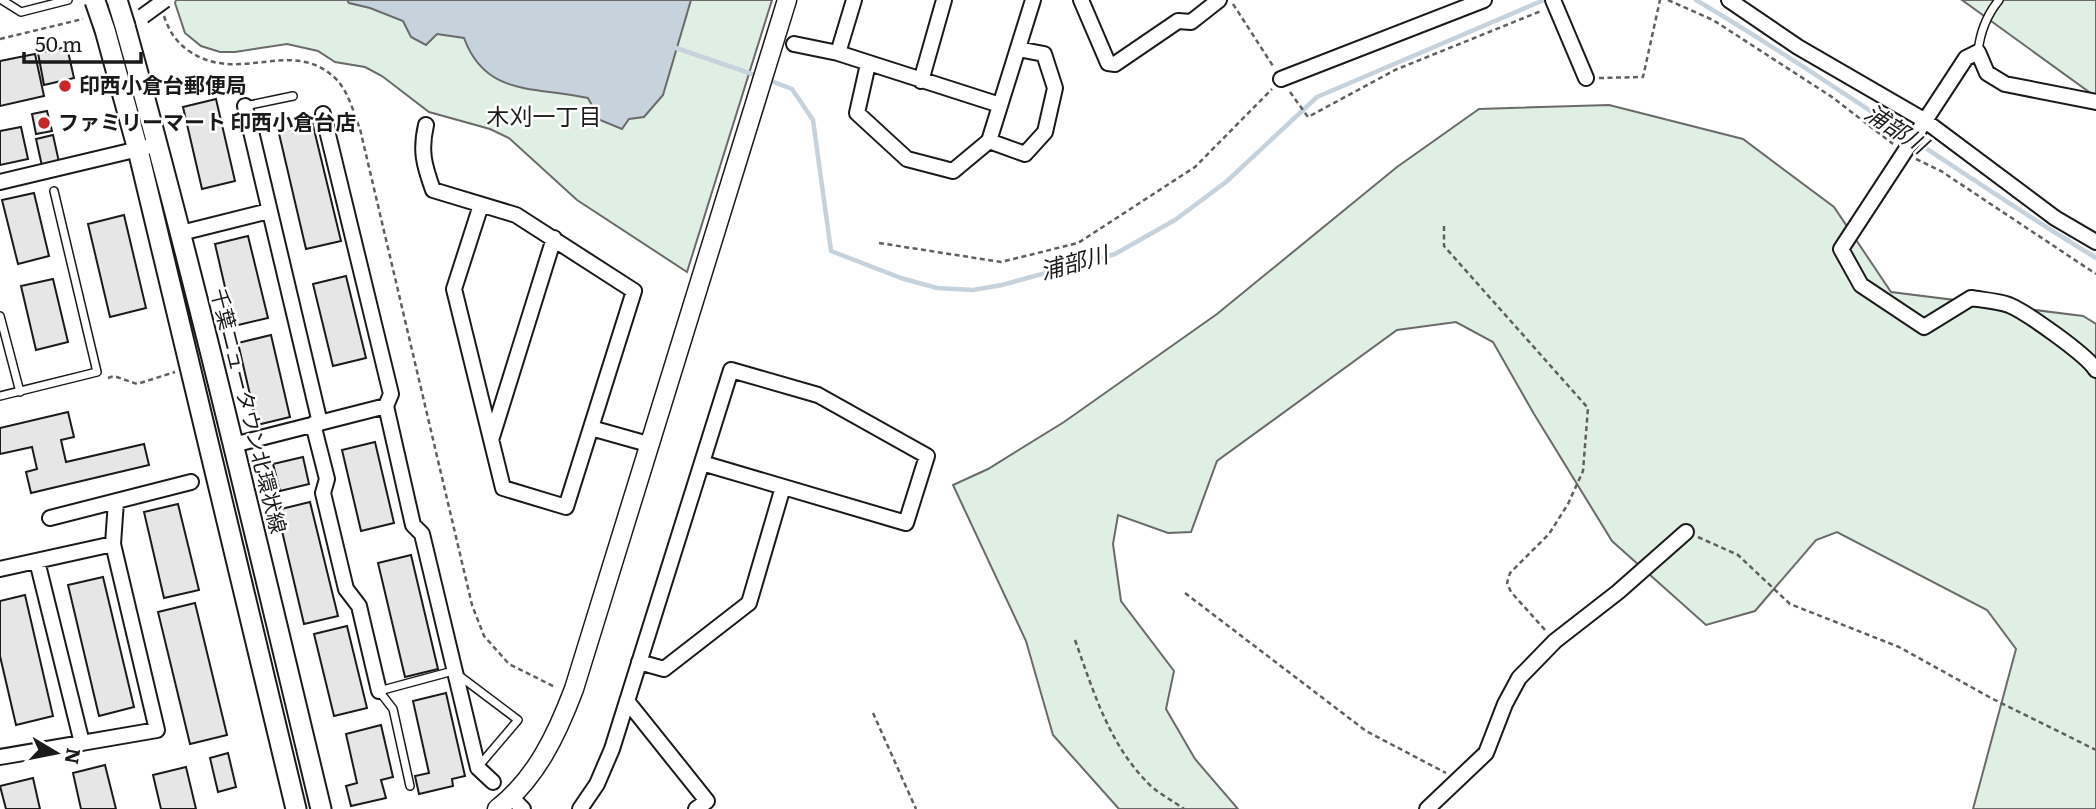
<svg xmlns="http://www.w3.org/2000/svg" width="2096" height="809" font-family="Literata,'Noto Sans JP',serif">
<rect width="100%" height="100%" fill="#fff"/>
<path fill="#e0efe3" stroke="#6a6a6a" stroke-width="2" d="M176,0H772L687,272L577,200L509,138L490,129L429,112L382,76L365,67L335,62L318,51L287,44L235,52H220L201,46L185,33L175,3Z
M1962,0H2096V97Z
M1609,105L1743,139L1834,207L1891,292L2083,316L2096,324V809H1973L2016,649L1987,610L1837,532L1816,540L1755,611L1706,625L1612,541L1534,414L1493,342L1456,322L1397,330L1217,461L1191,532L1168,533L1118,515L1113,544L1121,601L1174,671L1166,709L1195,759L1238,809H1119L1053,735L1026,641L953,485L988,469L1064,422L1217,314L1397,167L1479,109Z"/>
<path fill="#c6d2dc" stroke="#6a6a6a" stroke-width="2" d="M347,0H691L663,95L644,117L629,119L622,129L600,120L588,98C537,86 486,98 464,38L437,34L426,45L411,37L403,21L370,8L349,3Z"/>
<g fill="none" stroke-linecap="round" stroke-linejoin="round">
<path stroke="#c6d2dc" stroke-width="4.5" d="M1696,0C1833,81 1961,176 2096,258
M676,48L758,76
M766,79L792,89L813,120L831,251L901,278L937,288L973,290L1002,285L1115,254L1175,220L1226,182L1317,97L1544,0"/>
</g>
<path fill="#e6e6e6" stroke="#1a1a1a" stroke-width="2" d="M67,47L74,78L44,85L38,53Z
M35,54L44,96L0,106V61Z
M216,99L235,181L202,189L183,107Z
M47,111L52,131L36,134L32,114Z
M311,117L341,241L306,249L277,125Z
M21,127L28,159L0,165V131Z
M53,135L59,162L42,166L36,139Z
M34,193L49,256L18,264L2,200Z
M124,215L146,308L110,317L88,224Z
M248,236L268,318L234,326L215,244Z
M346,276L366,358L333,366L313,284Z
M53,279L68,342L36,350L21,286Z
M271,335L290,417L257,425L238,343Z
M68,412L74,437L61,440L66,462L144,444L149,465L31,493L26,472L37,469L32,447L0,454V428Z
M375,442L394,523L361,531L342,450Z
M303,457L309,484L280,491L273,464Z
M310,502L338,616L304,624L277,510Z
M178,504L199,590L164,598L144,512Z
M411,555L438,669L405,677L378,563Z
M103,577L134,707L99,716L68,585Z
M25,595L53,716L16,725L0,656V601Z
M195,603L227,735L190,744L158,612Z
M347,626L367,708L334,716L314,634Z
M446,693L465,776L452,779L453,786L419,794L415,776L429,773L413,701Z
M381,725L393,777L381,780L386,798L351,806L346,786L357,783L346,734Z
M228,753L236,787L218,792L210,758Z
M105,765L116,809H81L73,773Z
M186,767L196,809H161L153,775Z
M33,778L40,809H6L0,786Z"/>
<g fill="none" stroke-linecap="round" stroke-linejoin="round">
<g stroke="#1a1a1a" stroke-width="10">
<path id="service" d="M2,0L21,12L68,0
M1978,52C1980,32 1986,16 1999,0
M245,106L293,96
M0,316L20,392
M0,396L97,372L54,191
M410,786L393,709L379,691L453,671L518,720L478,767"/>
</g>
<g stroke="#1a1a1a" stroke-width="18">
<path id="minor" d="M1081,0L1108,63L1115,64L1178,21L1191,22L1219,0
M1553,0L1586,78
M1729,0L1798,47L1924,120L2055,218L2096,242
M794,44L838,53L1000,105
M838,53L854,0
M868,64L857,113L907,159L953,171L989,141L1033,0
M1281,79L1484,0
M921,81L944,0
M2096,102L2005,84L1987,73L1978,52L1966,58L1841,249L1861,285L1924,327L1971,298C1983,300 1998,301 2009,305C2026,312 2087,355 2096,370
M245,106L320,423
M323,114L391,394L386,406L413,525L422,534L478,768L493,782
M426,125C420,151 424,165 433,190L516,215L634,291L566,507L503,488L454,289L481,205
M989,141L1025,154L1045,132L1055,88L1044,54L1018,49
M0,182L147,147
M181,233L269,211
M313,424L327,479L323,493L346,589L359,606L379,691
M591,428L648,444
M492,437L554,238
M233,445L386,406
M50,518L191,482
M37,561L82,743
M0,569L113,544
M639,662L664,669L749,603L783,487
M627,701L707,801L696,809
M0,757L157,730L113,544L116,501
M512,798L523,809
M580,809L597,784L612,749L731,370L818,395L927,456L906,523L702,463
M1427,809L1486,753L1505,704L1519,678L1555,641L1618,592L1686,532"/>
</g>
<g stroke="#1a1a1a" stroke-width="21">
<path id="tertiary" d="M497,809C536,779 557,734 574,689L787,0"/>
</g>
<g stroke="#1a1a1a" stroke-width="23">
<path id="secondary" d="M125,26C197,285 258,547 321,809
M105,30L138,150L296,809"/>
</g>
<path stroke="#5f5f5f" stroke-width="2.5" stroke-dasharray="5 3.5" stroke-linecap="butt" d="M1668,0L1713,20L1832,97L1893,144
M1233,4L1273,66
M164,16C169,31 176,42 189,51C240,86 293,35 337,80C349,93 354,114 360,129L472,605L484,636L509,664L555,687
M0,39L83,19
M1599,78L1643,77L1660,0
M1290,92L1308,117L1395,70L1541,11
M1916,159L1941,171L2096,274
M1444,226V246L1588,408L1583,471L1568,504L1549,534L1510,573L1507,583L1511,592L1546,631
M879,243L1001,262L1078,243L1195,167L1272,89
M108,378L114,376L137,384L175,372
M1698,537L1738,555L1790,604L1899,647L1991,698L2096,750
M1185,593L1366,731L1446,773
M1075,640C1093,690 1108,741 1145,780C1155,792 1172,800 1184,809
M873,713L916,809"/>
<use href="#service" stroke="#fff" stroke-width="7"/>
<use href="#minor" stroke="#fff" stroke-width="14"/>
<use href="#tertiary" stroke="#fff" stroke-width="18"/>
<use href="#secondary" stroke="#fff" stroke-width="19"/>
<g stroke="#1a1a1a" stroke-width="18" stroke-linecap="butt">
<path id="minor-bridge" d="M143,16L165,0"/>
</g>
<g stroke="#1a1a1a" stroke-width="23" stroke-linecap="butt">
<path id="secondary-bridge" d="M117,0L125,26
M95,1L105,30"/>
</g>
<use href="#minor-bridge" stroke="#fff" stroke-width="14"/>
<use href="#secondary-bridge" stroke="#fff" stroke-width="19"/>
</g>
<g fill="#c62828" stroke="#fff" stroke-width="2.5">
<circle cx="65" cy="86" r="7"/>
<circle cx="44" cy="123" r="7"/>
</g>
<g text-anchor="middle" stroke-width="5" stroke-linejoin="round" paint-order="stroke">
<g font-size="21" font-weight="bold" fill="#1a1a1a" stroke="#fff" text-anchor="start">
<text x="79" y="93">印西小倉台郵便局</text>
<text x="58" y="130">ファミリーマート 印西小倉台店</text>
</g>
<g font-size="21" fill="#1a1a1a" stroke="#fff">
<text transform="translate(248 411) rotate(76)" y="7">千葉ニュータウン北環状線</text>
</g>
<g font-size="23" fill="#1a1a1a" stroke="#fff">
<text x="544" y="125">木刈一丁目</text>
</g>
<g font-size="23" font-style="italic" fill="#1a1a1a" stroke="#fff">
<text transform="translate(1896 129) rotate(33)" y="8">浦部川</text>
<text transform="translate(1074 263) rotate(-15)" y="8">浦部川</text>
</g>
</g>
<g transform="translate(56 753) rotate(100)" stroke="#ffffff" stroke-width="5" paint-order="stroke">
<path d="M0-5L12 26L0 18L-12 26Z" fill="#1a1a1a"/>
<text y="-10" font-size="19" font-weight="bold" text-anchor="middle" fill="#1a1a1a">N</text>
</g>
<path d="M24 52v10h117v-10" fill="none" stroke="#1a1a1a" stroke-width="3.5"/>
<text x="35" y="52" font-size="21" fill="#1a1a1a" stroke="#ffffff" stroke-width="5" paint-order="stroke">50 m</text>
</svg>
